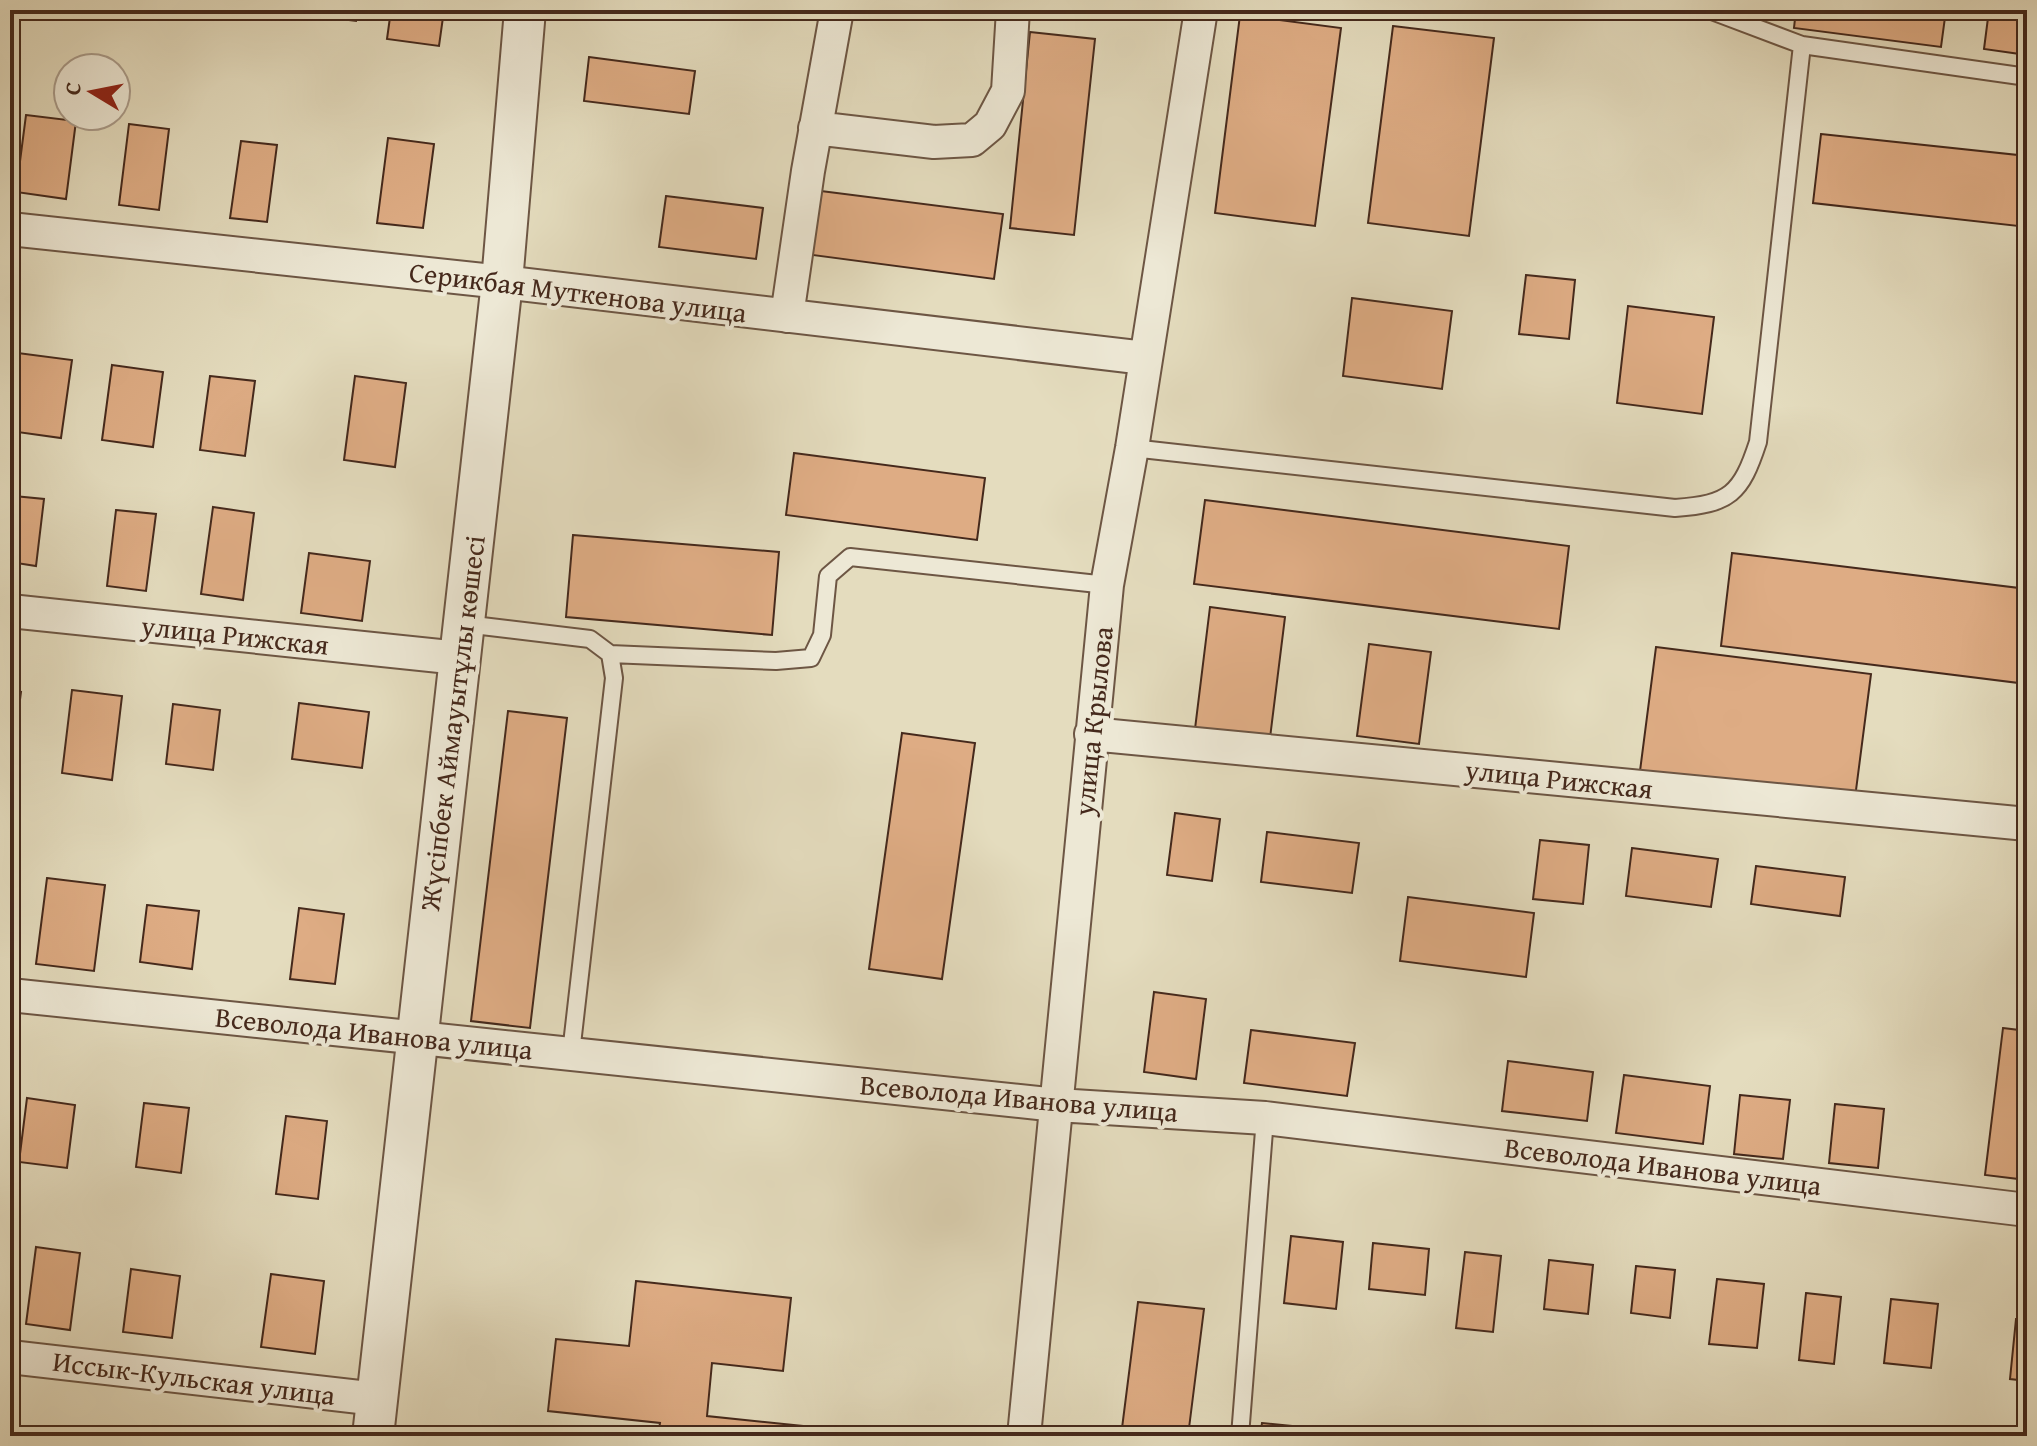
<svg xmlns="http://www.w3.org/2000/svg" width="2037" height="1446" font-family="'Gentium Book Plus',serif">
<rect width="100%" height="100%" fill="#e4dcbe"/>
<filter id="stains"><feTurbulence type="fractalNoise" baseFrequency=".0025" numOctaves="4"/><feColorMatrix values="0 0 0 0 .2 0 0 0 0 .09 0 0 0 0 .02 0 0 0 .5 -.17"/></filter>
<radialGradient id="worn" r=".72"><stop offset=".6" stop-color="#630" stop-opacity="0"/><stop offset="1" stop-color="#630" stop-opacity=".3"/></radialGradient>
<path fill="#deac84" stroke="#45291c" stroke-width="2" d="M300,10H357L356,21L300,14Z
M391,10H444L439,46L387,39Z
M1796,10H1946L1941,47L1794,28Z
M1989,10H2027V55L1984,49Z
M1240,15L1341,28L1315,226L1215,213Z
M1393,26L1494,38L1469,236L1368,223Z
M1030,32L1095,39L1074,235L1010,228Z
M589,57L695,71L689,114L584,101Z
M26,115L76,121L66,199L16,192Z
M129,124L169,129L159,210L119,205Z
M1821,134L2027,156V227L1813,203Z
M388,138L434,144L423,228L377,223Z
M241,141L277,145L267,222L230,218Z
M813,190L1003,214L994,279L805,254Z
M666,196L763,208L756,259L659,247Z
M1526,275L1575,280L1569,339L1519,334Z
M1352,298L1452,311L1442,389L1343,376Z
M1628,306L1714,317L1702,414L1617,403Z
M10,352L72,360L61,438L10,431Z
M112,365L163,372L153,447L102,440Z
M210,376L255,381L245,456L200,450Z
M355,376L406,383L395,467L344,460Z
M794,453L985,478L977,540L786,515Z
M14,496L44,499L36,566L10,562V531Z
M1205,500L1569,546L1559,629L1194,584Z
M213,507L254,513L243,600L201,594Z
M116,510L156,514L146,591L107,586Z
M573,535L779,552L772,635L566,617Z
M309,553L370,561L362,621L301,613Z
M1732,553L2027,589V684L1721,646Z
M1210,607L1285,617L1270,738L1195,729Z
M1369,644L1431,652L1419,744L1357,736Z
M1656,647L1871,674L1855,798L1640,771Z
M72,690L122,696L112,780L62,773Z
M10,691L21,692L12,762H10Z
M299,703L369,712L362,768L292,759Z
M173,704L220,710L213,770L166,764Z
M508,711L567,718L530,1028L471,1021Z
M902,733L975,743L942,979L869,969Z
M1175,813L1220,819L1212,881L1167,875Z
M1267,832L1359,843L1352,893L1261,882Z
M1540,840L1589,845L1583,904L1533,899Z
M1632,848L1718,859L1711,907L1626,896Z
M1756,866L1845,877L1840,916L1751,904Z
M47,878L105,885L94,971L36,964Z
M1408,897L1534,913L1526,977L1400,961Z
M147,905L199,911L192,969L140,962Z
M299,908L344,914L335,984L290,979Z
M1154,992L1206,999L1196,1079L1144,1072Z
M2003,1028L2027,1031V1180L1985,1175Z
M1251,1030L1355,1043L1347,1096L1244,1083Z
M1508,1061L1593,1072L1587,1121L1502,1111Z
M1624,1075L1710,1086L1703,1144L1616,1133Z
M1740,1095L1790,1100L1783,1159L1734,1154Z
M27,1098L75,1105L67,1168L19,1162Z
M144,1103L189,1108L181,1173L136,1167Z
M1835,1104L1884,1109L1878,1168L1829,1163Z
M286,1116L327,1121L318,1199L276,1194Z
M1291,1236L1343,1242L1336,1309L1284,1303Z
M1373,1243L1429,1249L1425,1295L1369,1289Z
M36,1247L80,1253L70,1330L26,1324Z
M1465,1252L1501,1256L1493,1332L1456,1328Z
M1549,1260L1593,1265L1588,1314L1544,1309Z
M1636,1266L1675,1270L1670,1318L1631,1313Z
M131,1269L180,1276L172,1338L123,1332Z
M271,1274L324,1281L315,1354L261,1347Z
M1717,1279L1764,1284L1757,1348L1709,1344Z
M636,1281L791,1298L783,1371L712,1363L707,1416L822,1428V1436H658L660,1423L548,1411L556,1339L629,1346Z
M1806,1293L1841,1297L1834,1364L1799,1360Z
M1891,1299L1938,1304L1931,1368L1884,1363Z
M1138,1302L1204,1309L1188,1436H1121Z
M2016,1319L2027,1320V1381L2010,1379Z
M1262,1423L1311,1428L1310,1436H1260Z
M10,1426L40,1430L39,1436H10Z
M96,1428L150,1435V1436H95Z"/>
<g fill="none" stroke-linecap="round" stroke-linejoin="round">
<g stroke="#6d5644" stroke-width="20">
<path id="service" d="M1709,10L1802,45L2027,77
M1132,448L1675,508C1730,504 1741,494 1758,442L1802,45
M465,624L590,639L610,654L614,678L571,1053
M610,654L776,661L811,658L822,635L828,576L850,557L1107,585
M1240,1436L1265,1118"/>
</g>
<g stroke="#6d5644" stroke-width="36">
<path id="minor" d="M815,128L934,142L972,140L990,125L1008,91L1013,10
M10,229L502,282L1145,358
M787,316L808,171L837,10
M10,611L459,658
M1091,734L2027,824
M10,995L1057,1105L1265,1118L2027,1210
M10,1357L377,1399
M1024,1436L1107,585L1132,448L1201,10"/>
</g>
<g stroke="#6d5644" stroke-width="44">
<path id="tertiary" d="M373,1436L502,282L525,10"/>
</g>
<use href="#service" stroke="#ede8d5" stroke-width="16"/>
<use href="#minor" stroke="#ede8d5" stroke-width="32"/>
<use href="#tertiary" stroke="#ede8d5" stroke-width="40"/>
</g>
<g text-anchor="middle" stroke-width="8" stroke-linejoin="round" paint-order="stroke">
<g font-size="28" fill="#45291c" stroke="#ede8d5">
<text transform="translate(578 292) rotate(7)" y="10">Серикбая Муткенова улица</text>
<text transform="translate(235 635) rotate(6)" y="10">улица Рижская</text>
<text transform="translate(1093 721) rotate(-84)" y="10">улица Крылова</text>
<text transform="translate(452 723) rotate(-83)" y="10">Жүсіпбек Аймауытұлы көшесі</text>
<text transform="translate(1559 779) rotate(6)" y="10">улица Рижская</text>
<text transform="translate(374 1033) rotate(6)" y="10">Всеволода Иванова улица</text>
<text transform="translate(1019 1098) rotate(5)" y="10">Всеволода Иванова улица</text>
<text transform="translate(1663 1166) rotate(7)" y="10">Всеволода Иванова улица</text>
<text transform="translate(194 1378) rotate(7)" y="10">Иссык-Кульская улица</text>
</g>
</g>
<rect width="2037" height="1446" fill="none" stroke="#e4dcbe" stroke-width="40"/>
<rect x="12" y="12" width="2013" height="1422" fill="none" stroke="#45291c" stroke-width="4"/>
<rect x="20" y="20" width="1997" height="1406" fill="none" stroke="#45291c" stroke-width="2"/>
<g transform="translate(92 92) rotate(280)"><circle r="38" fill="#ede8d5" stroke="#aa9c8b" stroke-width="2"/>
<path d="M0-6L14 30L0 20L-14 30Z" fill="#8f2418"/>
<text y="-12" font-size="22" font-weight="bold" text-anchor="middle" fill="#45291c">С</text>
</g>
<rect width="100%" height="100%" filter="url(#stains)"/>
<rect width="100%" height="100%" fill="url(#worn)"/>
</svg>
